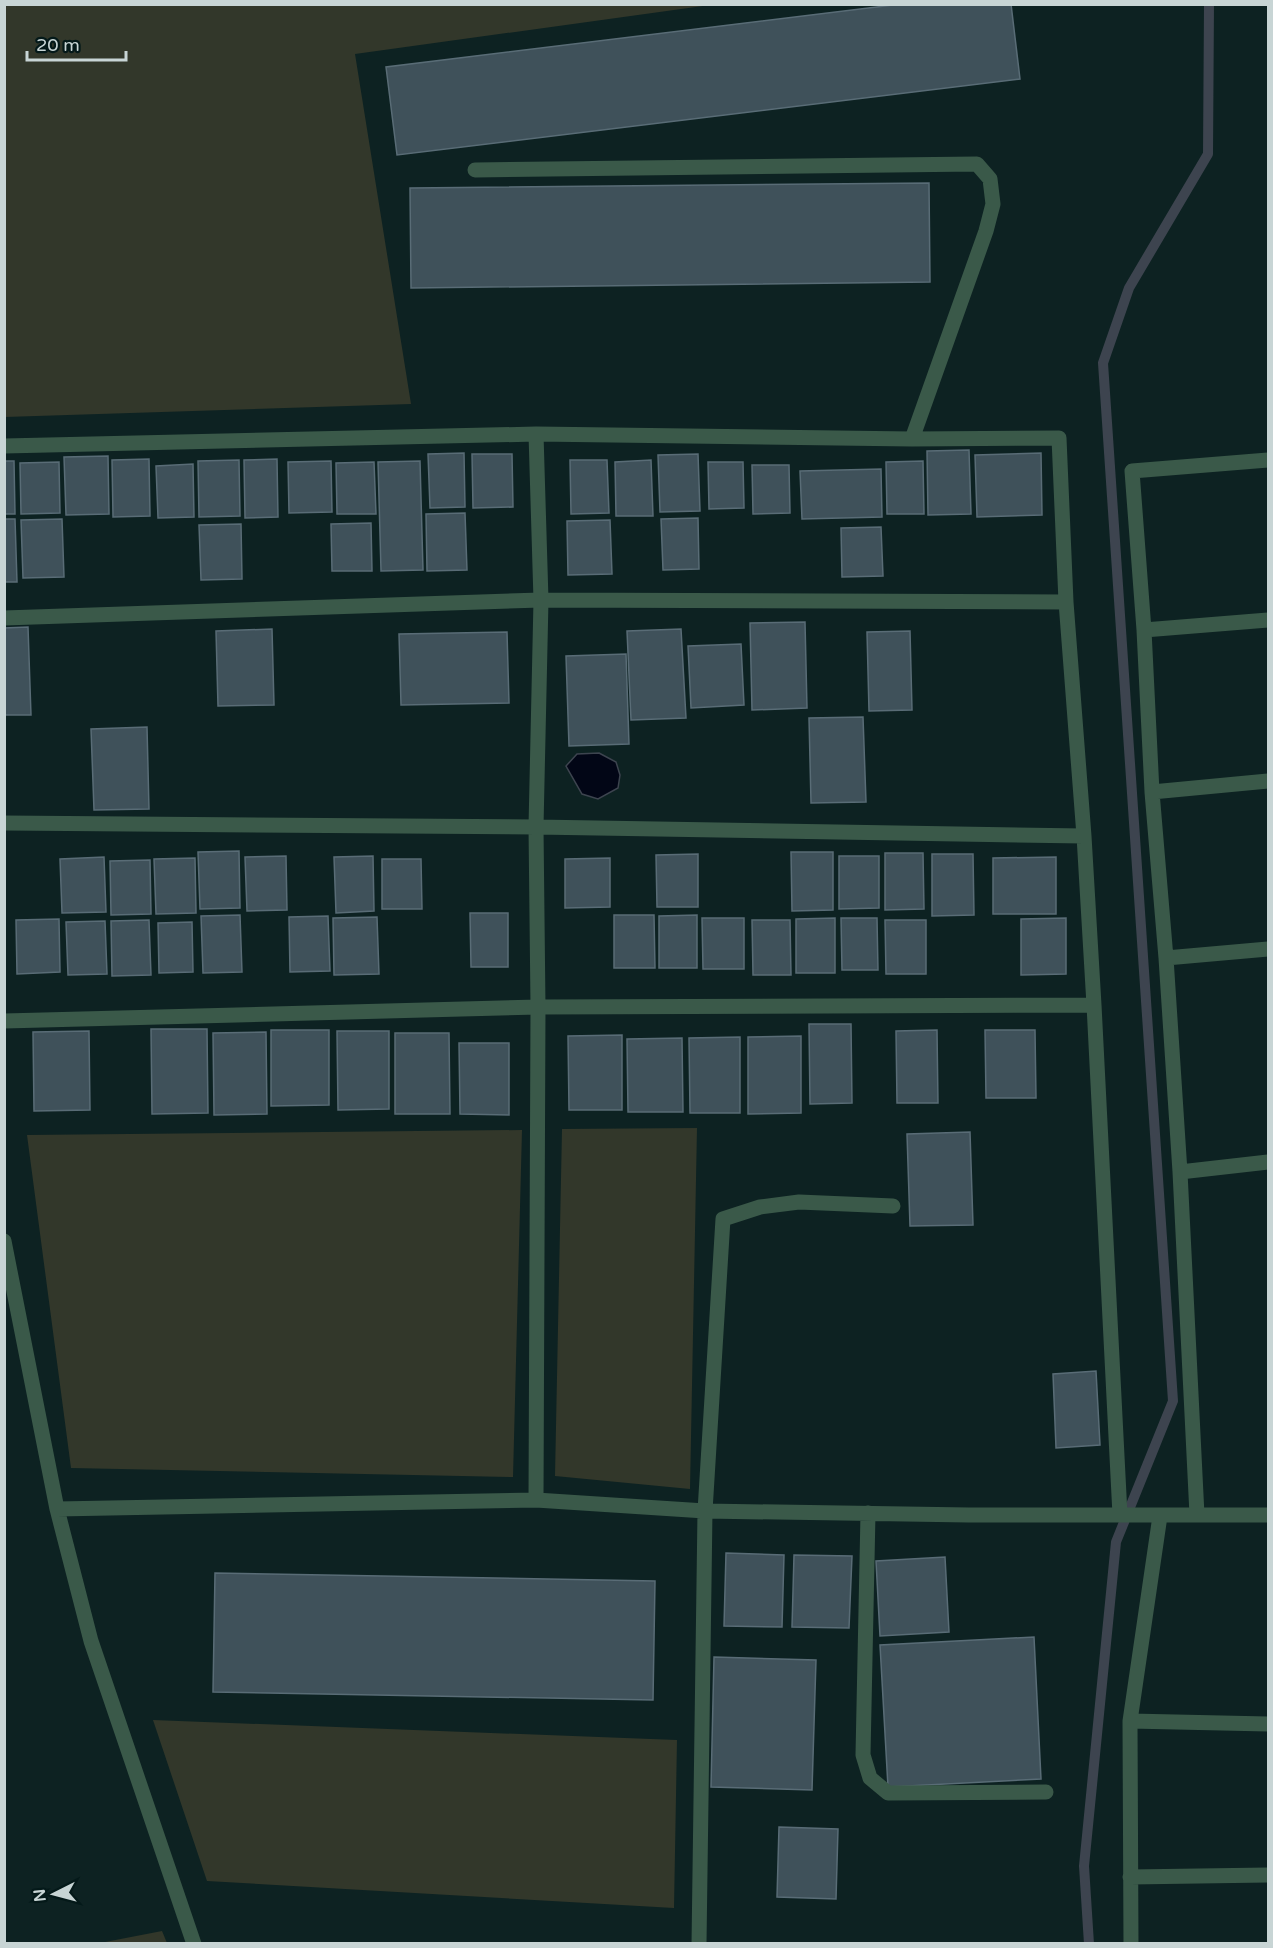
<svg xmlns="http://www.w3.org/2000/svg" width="1273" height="1948" font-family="'Varela Round',sans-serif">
<rect width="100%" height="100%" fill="#0d2222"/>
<path fill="#32372a" d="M6,5V4L710,5L355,54L411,404L5,417L4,6Z
M697,1128L690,1489L555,1476L562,1129Z
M522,1130L513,1477L71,1468L27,1135Z
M153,1720L677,1740L674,1908L207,1881Z
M162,1931L167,1943H100Z"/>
<path fill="#020616" stroke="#3d444f" stroke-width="1.5" d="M599,753L616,762L620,775L618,788L598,799L582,794L566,766L577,754Z"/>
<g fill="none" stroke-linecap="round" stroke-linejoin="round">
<path stroke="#3d444f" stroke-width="10" d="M1089,1944L1084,1866L1116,1542L1173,1401L1103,363L1129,288L1208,154L1209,4"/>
</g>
<path fill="#3f515a" stroke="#596c76" stroke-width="1.5" d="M901,4H1011L1020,79L397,155L386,67Z
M929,183L930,282L411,288L410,188Z
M969,450L971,514L928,515L927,451Z
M464,453L465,507L430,508L428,454Z
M1041,453L1042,515L977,517L975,455Z
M472,454H512L513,507L473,508Z
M698,454L700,511L660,512L658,455Z
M108,456L109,514L66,515L64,457Z
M149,459L150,516L113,517L112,460Z
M277,459L278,517L245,518L244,460Z
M239,460L240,516L199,517L198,461Z
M570,460H607L609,513L571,514Z
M651,460L653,516H616L615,462Z
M4,461H14L15,514H4Z
M331,461L332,512L289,513L288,462Z
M420,461L423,570L381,571L378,462Z
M923,461L924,514H887L886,462Z
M59,462L60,513L21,514L20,463Z
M374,462L376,514H337L336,463Z
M708,462H743L744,508L709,509Z
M193,464L194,517L158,518L156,466Z
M752,465H789L790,513L753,514Z
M881,469L882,517L802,519L800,471Z
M465,513L467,570L427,571L426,514Z
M698,518L699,569L663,570L661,519Z
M4,519H15L17,582H4Z
M62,519L64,577L23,578L21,520Z
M610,520L612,574L568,575L567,521Z
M371,523L372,571H332L331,524Z
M241,524L242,579L201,580L199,525Z
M881,527L883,576L842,577L841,528Z
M805,622L807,708L752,710L750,623Z
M28,627L31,715H4V628Z
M272,629L274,705L218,706L216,631Z
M681,629L686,718L631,720L627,631Z
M910,631L912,710L869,711L867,632Z
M507,632L509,703L401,705L399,634Z
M741,644L744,705L691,708L688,646Z
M626,654L629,744L569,746L566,656Z
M863,717L866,802L811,803L809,718Z
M147,727L149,809L94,810L91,729Z
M239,851L240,908L200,909L198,852Z
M791,852H833V910L792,911Z
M885,853H923L924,909L885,910Z
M698,854V907H657L656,855Z
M932,854H973L974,915L932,916Z
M286,856L287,910L247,911L245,857Z
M373,856L374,911L336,913L334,857Z
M839,856H879V908L839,909Z
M104,857L106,912L62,913L60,859Z
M1056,857V914H993V858Z
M195,858L196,913L156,914L154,859Z
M610,858V907L565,908V859Z
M382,859H421L422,909H382Z
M150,860L151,914L111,915L110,861Z
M470,913H508V967H471Z
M240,915L242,972L203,973L201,916Z
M614,915H654L655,968H614Z
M697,915V968H659V916Z
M328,916L330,971L290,972L289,917Z
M377,917L379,974L334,975L333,918Z
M702,918H744V969H703Z
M835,918V973H796V919Z
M841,918H877L878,970H842Z
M1066,918V974L1021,975V919Z
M59,919L60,972L17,974L16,920Z
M149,920L151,975L112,976L111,921Z
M752,920H790L791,975H753Z
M885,920H926V974H886Z
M105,921L107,974L68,975L66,922Z
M192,922L193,972L159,973L158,923Z
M809,1024H851L852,1103L810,1104Z
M151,1029H207L208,1113L152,1114Z
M271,1030H329V1105L271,1106Z
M937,1030L938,1103H897L896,1031Z
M985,1030H1035L1036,1098H986Z
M89,1031L90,1110L34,1111L33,1032Z
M337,1031H389V1109L338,1110Z
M266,1032L267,1114L214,1115L213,1033Z
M395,1033H449L450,1114H395Z
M622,1035V1110H569L568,1036Z
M801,1036V1113L748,1114V1037Z
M740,1037V1113H690L689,1038Z
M682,1038L683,1112H628L627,1039Z
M459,1043H509V1115L460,1114Z
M970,1132L973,1225L910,1226L907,1134Z
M1096,1371L1100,1445L1056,1448L1053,1374Z
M726,1553L784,1555L782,1627L724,1626Z
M794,1555L852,1556L849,1628L792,1627Z
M945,1557L949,1632L880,1636L876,1561Z
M215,1573L655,1581L653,1700L213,1692Z
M1034,1637L1041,1779L888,1787L880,1645Z
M714,1657L816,1660L812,1790L711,1787Z
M779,1827L838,1829L836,1899L777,1897Z"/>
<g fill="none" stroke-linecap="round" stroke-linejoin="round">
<path stroke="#3a5949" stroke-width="15" d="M475,170L977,164L990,179L993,204L986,231L912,439
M536,434L912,439L1059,438L1066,602L1084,836L1094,1005L1120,1515
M4,446L536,434L541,600L536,827L538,1007L536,1500
M4,618L541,600L1066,602
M1144,630L1268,620
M1152,792L1268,781
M4,823L536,827L1084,836
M1166,958L1268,949
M4,1021L538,1007L1094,1005
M1180,1172L1268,1162
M4,1241L57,1509L91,1641L194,1944
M57,1509L536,1500L705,1511L969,1515H1268
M868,1513L863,1755L870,1778L888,1793L1046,1792
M1197,1515L1180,1172L1166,958L1152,792L1144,630L1132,471L1268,460
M1130,1721L1268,1724
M1130,1877L1268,1875
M699,1944L705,1511L723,1219L760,1207L799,1202L893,1206
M1131,1944L1130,1721L1160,1516"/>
</g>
<rect width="1273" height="1948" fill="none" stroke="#c8d5d5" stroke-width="12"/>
<g transform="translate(54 1894) rotate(264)" stroke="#041919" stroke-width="4.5" paint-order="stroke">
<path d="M0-4.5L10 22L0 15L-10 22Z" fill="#c8d5d5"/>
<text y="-9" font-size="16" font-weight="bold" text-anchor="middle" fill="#c8d5d5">N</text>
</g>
<path d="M27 51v9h99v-9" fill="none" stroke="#c8d5d5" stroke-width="3"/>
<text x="36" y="51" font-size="18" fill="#c8d5d5" stroke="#041919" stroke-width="4.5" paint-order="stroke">20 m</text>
</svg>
